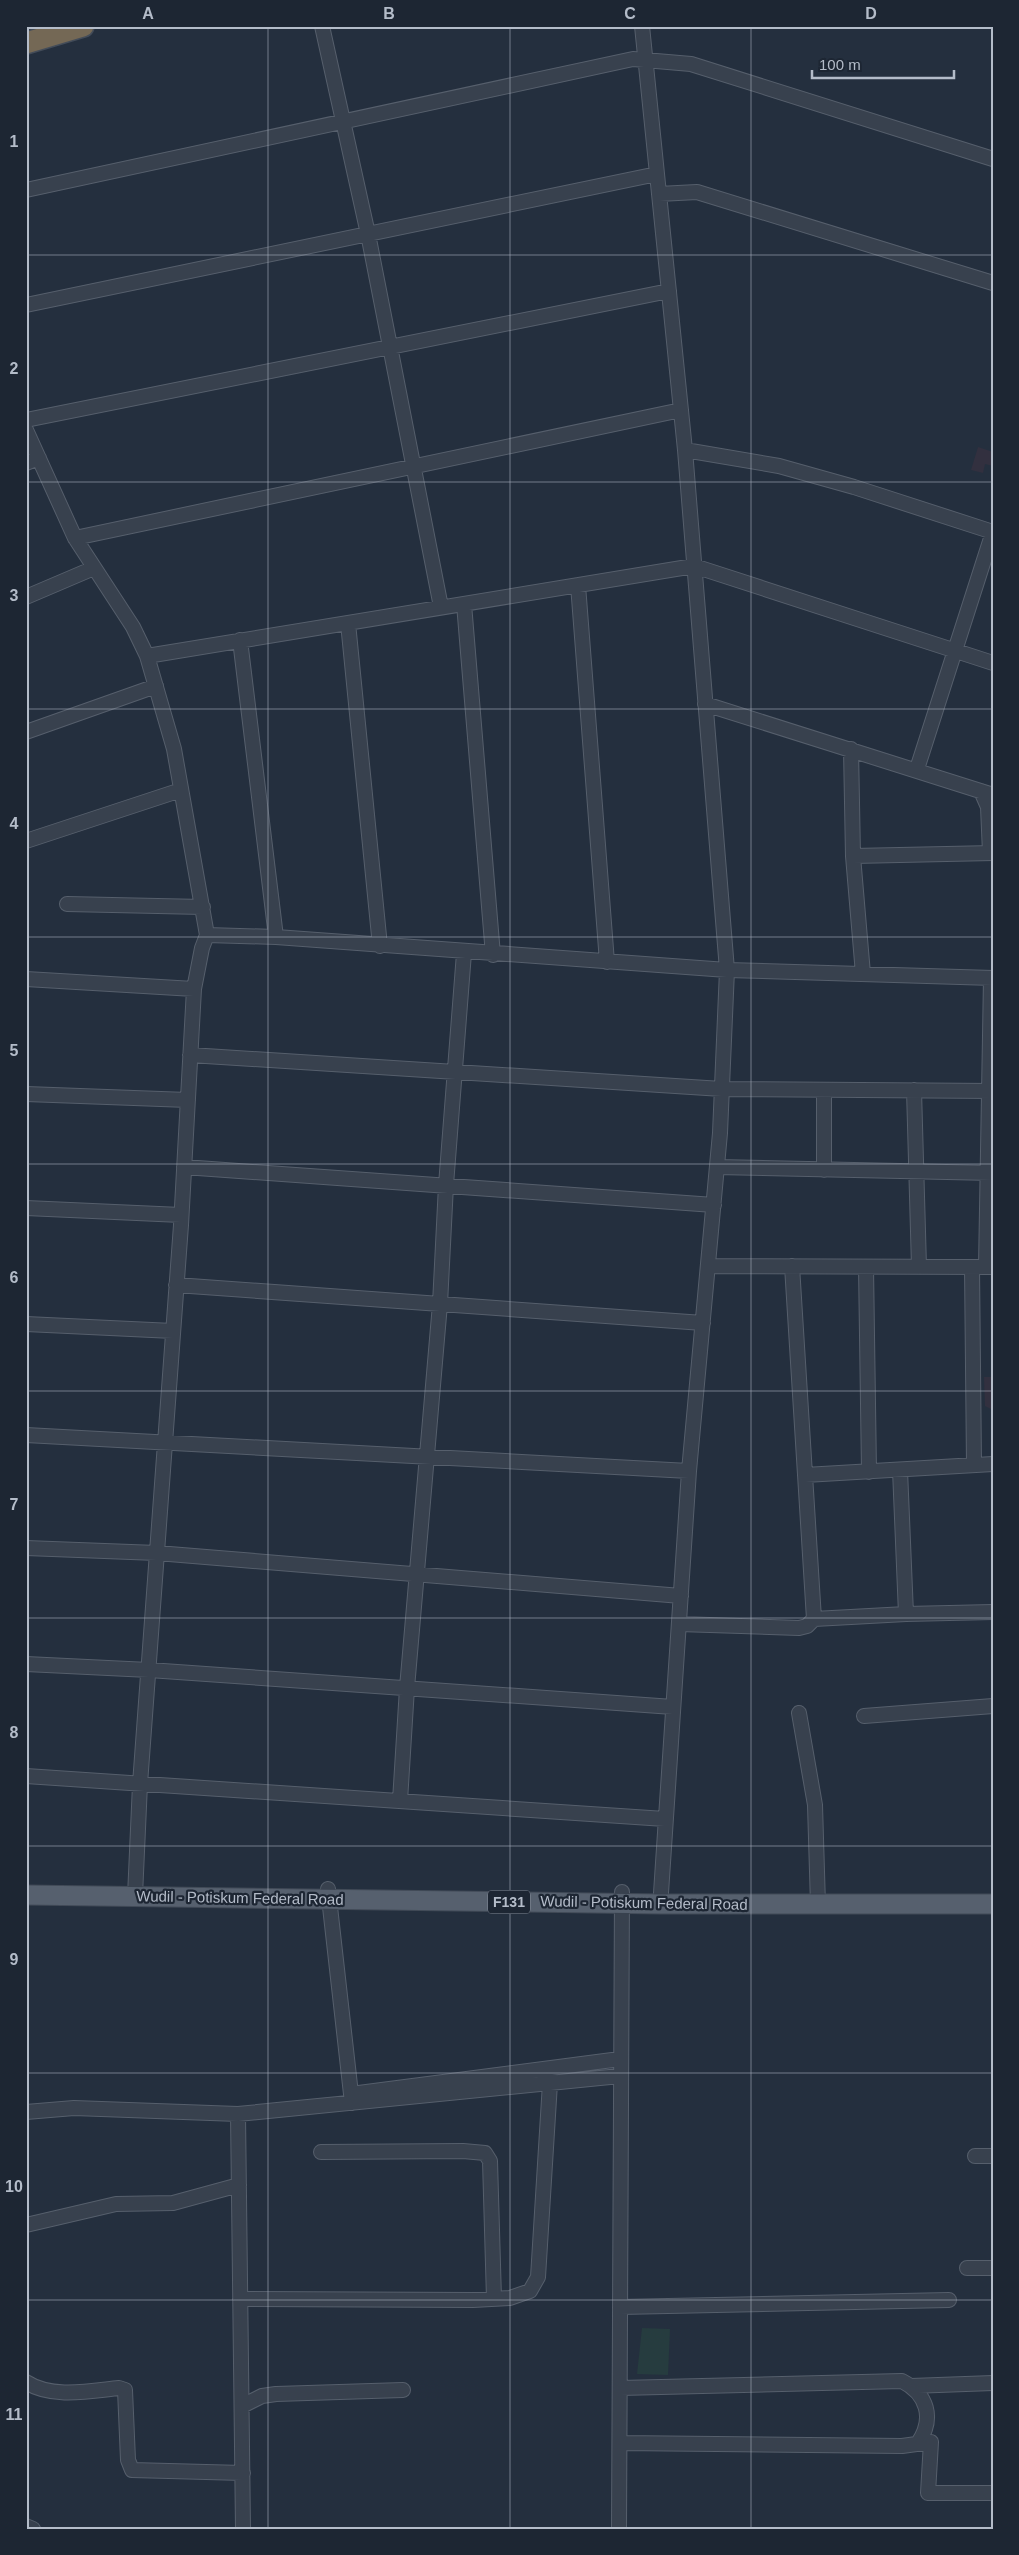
<svg xmlns="http://www.w3.org/2000/svg" width="1019" height="2555" font-family="Helvetica,sans-serif">
<rect width="100%" height="100%" fill="#242f3e"/>
<path fill="#32303f" d="M978,447L993,452V466L985,464L983,473L971,470Z
M984,1377H993V1410L985,1406Z"/>
<path fill="#263c3f" d="M642,2328L670,2329L668,2375L637,2374Z"/>
<g fill="none" stroke-linecap="round" stroke-linejoin="round">
<g stroke="#565f6c" stroke-width="16">
<path id="minor" d="M322,26L368,234L441,607
M642,26L685,450L727,970L720,1133L689,1471L661,1893
M26,190L633,59L691,64L993,159
M659,194L697,192L993,283
M26,305L657,174
M26,420L669,291
M26,430L75,538L133,627L147,656L174,749L207,935L202,948L194,989L181,1225L140,1784L135,1896
M685,450L779,466L854,487L993,532
M26,463L39,458
M75,538L681,410
M578,585L607,962
M26,597L94,568
M464,604L493,955
M348,623L380,946
M240,640L276,937
M147,656L694,566L993,663
M705,704L993,795
M26,732L156,686
M851,749L853,856L863,974
M917,769L993,532
M981,791L988,807L990,853
M26,841L181,790
M853,856L993,853
M67,904L203,907
M207,935L276,937L727,970L993,978
M26,979L194,989
M190,1055L722,1089L993,1091
M824,1090V1170
M914,1090L919,1267
M26,1094L188,1100
M184,1167L714,1205
M717,1167L993,1173
M26,1208L181,1215
M708,1266L993,1267
M866,1267L869,1472
M972,1267L974,1465
M986,1267L991,978
M176,1285L703,1323
M26,1324L173,1331
M26,1435L689,1471
M900,1470L906,1614
M805,1475L993,1464
M26,1548L157,1553L681,1596
M814,1619L906,1614L993,1612
M679,1624L799,1628L807,1626L814,1619L792,1266
M26,1664L149,1670L673,1707
M799,1713L815,1805L818,1905
M864,1716L993,1706
M26,1776L665,1819
M400,1801L407,1688L440,1304L446,1185L464,953
M328,1889L352,2103
M351,2094L620,2059
M26,2112L74,2108L238,2114L620,2076
M238,2114L243,2529
M321,2152L463,2151L485,2153L490,2161L494,2299
M975,2156H993
M26,2225L116,2204L173,2203L239,2185
M967,2268H993
M240,2299L473,2300L510,2298L530,2291L538,2277L550,2083L549,2069
M620,2307L949,2300
M26,2382C52,2399 90,2391 119,2388L125,2390L128,2460L132,2470L243,2473
M911,2386L993,2383
M620,2388L902,2381C927,2394 935,2418 918,2443
M242,2406L262,2396L276,2394L403,2390
M620,2443L902,2446L931,2442L928,2493H993
M26,2526L33,2529
M619,2529L622,1892"/>
</g>
<g stroke="#414a57" stroke-width="21">
<path id="major" d="M26,1895L661,1904H993"/>
</g>
<g stroke="#434c59" stroke-width="24">
<path id="highway" d="M26,43L83,26"/>
</g>
<use href="#minor" stroke="#38414e" stroke-width="14"/>
<use href="#major" stroke="#56606e" stroke-width="19"/>
<use href="#highway" stroke="#746855" stroke-width="21"/>
</g>
<path fill="none" stroke="#b4bcc9" stroke-width="1" stroke-opacity="0.55" d="M268,26V2529M510,26V2529M751,26V2529M26,255H993M26,482H993M26,709H993M26,937H993M26,1164H993M26,1391H993M26,1618H993M26,1846H993M26,2073H993M26,2300H993"/>
<g text-anchor="middle" stroke-width="4.5" stroke-linejoin="round" paint-order="stroke">
<rect fill="#1d2633" stroke="#878f9c" stroke-width="1" x="488" y="1890.5" width="42" height="23" rx="4"/>
<g font-size="14" font-weight="bold" fill="#b4bcc9">
<text x="509" y="1907">F131</text>
</g>
<g font-size="15" fill="#b4bcc9" stroke="#1d2633">
<text transform="translate(240 1898) rotate(1)" y="5">Wudil - Potiskum Federal Road</text>
<text transform="translate(644 1903) rotate(1)" y="5">Wudil - Potiskum Federal Road</text>
</g>
</g>
<rect width="1019" height="2555" fill="none" stroke="#1d2633" stroke-width="55"/>
<path d="M812 70v8h142v-8" fill="none" stroke="#b4bcc9" stroke-width="2.5"/>
<text x="819" y="70" font-size="15" fill="#b4bcc9" stroke="#1d2633" stroke-width="4" paint-order="stroke">100 m</text>
<rect x="28" y="28" width="964" height="2500" fill="none" stroke="#b4bcc9" stroke-width="2"/>
<g font-size="16" text-anchor="middle" font-weight="bold" fill="#b4bcc9">
<text x="148" y="19">A</text>
<text x="389" y="19">B</text>
<text x="630" y="19">C</text>
<text x="871" y="19">D</text>
<text x="14" y="147">1</text>
<text x="14" y="374">2</text>
<text x="14" y="601">3</text>
<text x="14" y="829">4</text>
<text x="14" y="1056">5</text>
<text x="14" y="1283">6</text>
<text x="14" y="1510">7</text>
<text x="14" y="1738">8</text>
<text x="14" y="1965">9</text>
<text x="14" y="2192">10</text>
<text x="14" y="2420">11</text>
</g>
</svg>
